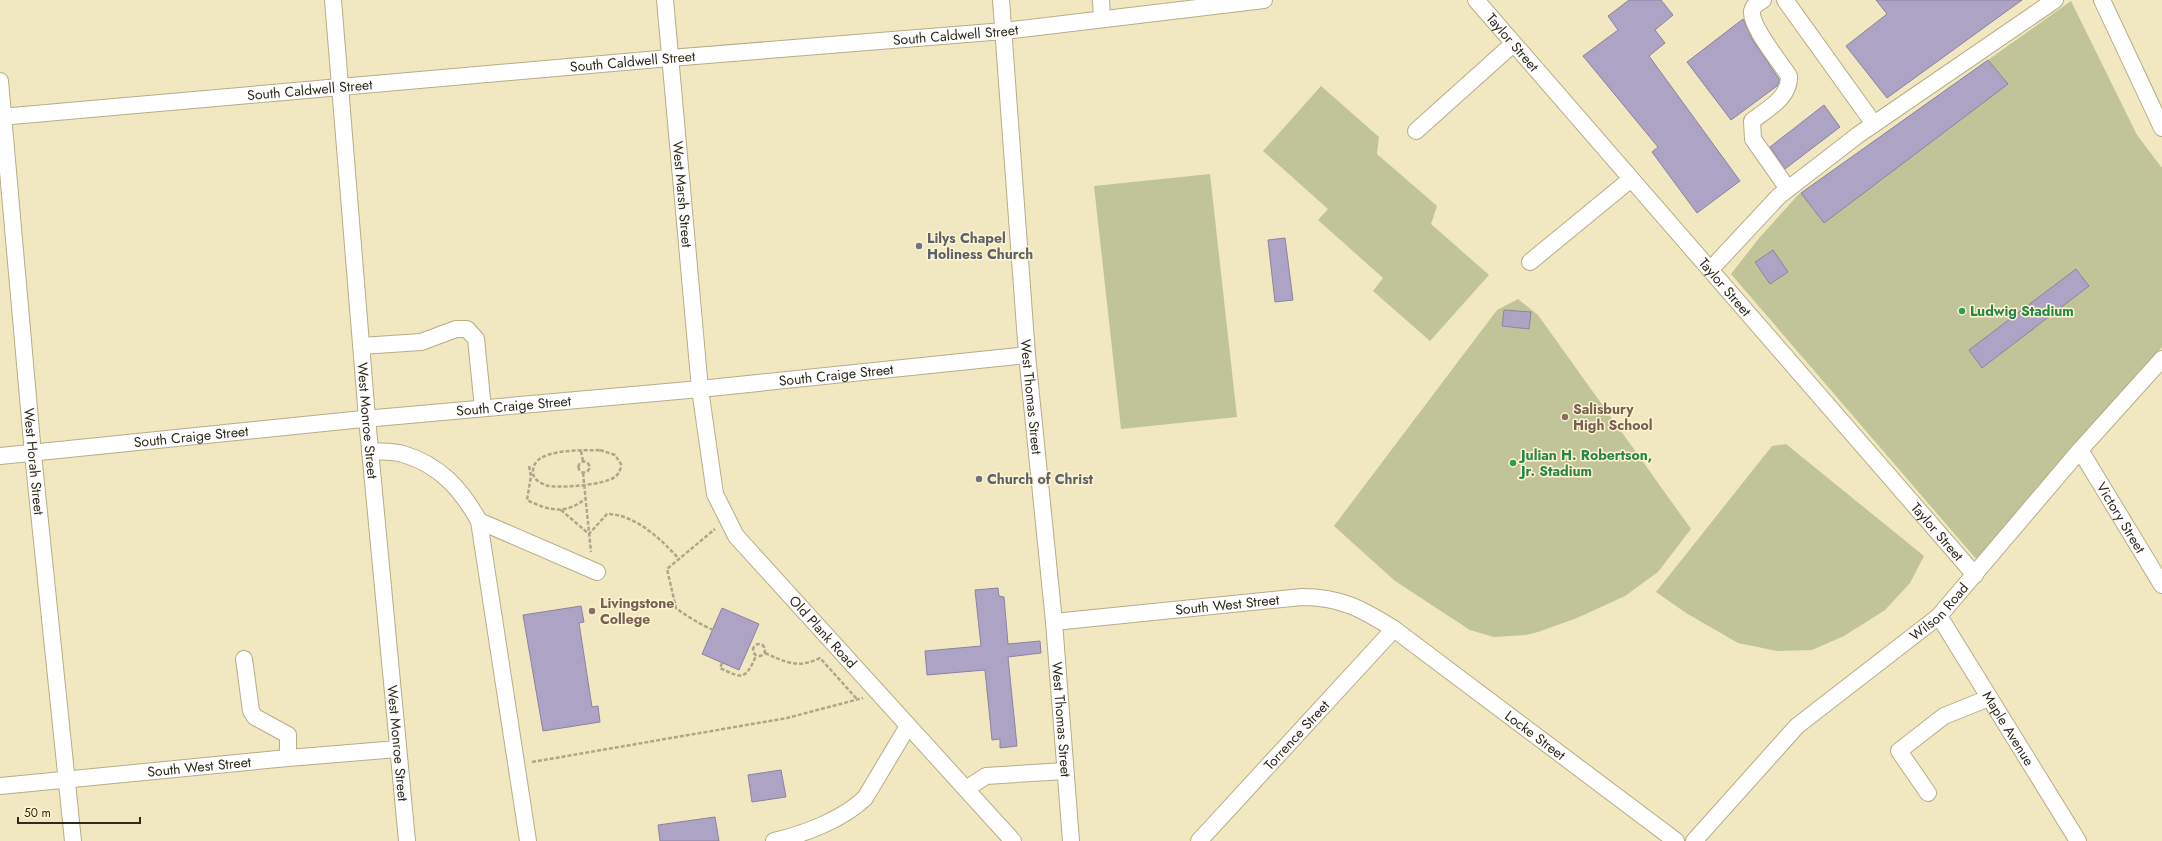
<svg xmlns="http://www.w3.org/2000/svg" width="2162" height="841" font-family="Jost,sans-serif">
<rect width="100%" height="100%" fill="#f1e8c2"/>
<path fill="#c0c498" d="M2071,1L2137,135L2162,168V347L1977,560L1731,274L1760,237L1798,195Z
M1321,86L1379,137L1377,154L1437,206L1431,224L1489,275L1430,341L1373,291L1383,278L1318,220L1328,209L1263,151Z
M1210,174L1237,417L1121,429L1094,186Z
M1518,299L1538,315L1691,529L1658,572L1625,596L1577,618L1538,632L1526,635L1494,637L1470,630L1395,581L1334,526L1497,310Z
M1786,444L1924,556L1910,583L1885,610L1844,636L1812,650L1777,651L1738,643L1686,613L1656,592L1772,446Z"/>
<path fill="#ada3c4" stroke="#8c82a2" d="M1629,0H1661L1673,15L1655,30L1665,43L1649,56L1740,181L1697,213L1652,152L1658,147L1583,56L1618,30L1608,16Z
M1876,0H2022L1887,98L1846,46L1887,14Z
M1743,19L1752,39L1779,79V82L1777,86L1731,120L1687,62Z
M1988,60L2008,84L1824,223L1801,193Z
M1824,105L1840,127L1785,169L1770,147Z
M1285,238L1293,300L1275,302L1268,240Z
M1773,250L1788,272L1770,284L1755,262Z
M2076,269L2089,286L1982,368L1969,350Z
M1504,310L1531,312L1529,329L1502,326Z
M998,588L999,596L1004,597L1008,644L1040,641L1041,653L1008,657L1017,746L1000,748V739L992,740L985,670L927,675L925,651L981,646L975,590Z
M581,606L584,622L579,623L592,707L598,706L600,722L543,731L523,615Z
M722,608L759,624L739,670L702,654Z
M781,770L786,797L752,802L748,775Z
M715,817L719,841H660L658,825Z"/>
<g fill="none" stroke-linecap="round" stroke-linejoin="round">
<g stroke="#b6ad89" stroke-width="18">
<g id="minor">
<path id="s1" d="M333,0L367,418L407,841"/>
<path id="s2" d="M665,0L700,389L715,494L736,536L1013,841"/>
<path id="s3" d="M1001,0L1027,355L1054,622L1071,841"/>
<path d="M1101,0L1102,19"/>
<path id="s4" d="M1476,0L1975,575"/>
<path d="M1763,0C1758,3 1753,5 1752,11C1750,26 1780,62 1789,76C1790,98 1767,109 1752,121L1753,139L1788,189"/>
<path d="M1785,0L1874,124"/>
<path d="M2102,0L2162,128"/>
<path id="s5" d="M0,81L33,454L73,841"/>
<path id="s6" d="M0,117L670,58L1004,31L1264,0"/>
<path d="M1416,131L1513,44"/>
<path d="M1530,262L1631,179"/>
<path d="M1710,270L1779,196L1858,135L2055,0"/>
<path d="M361,346L421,342L456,329H467L476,339L483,408"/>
<path id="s7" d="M2080,450L2162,585"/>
<path d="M370,451C380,452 393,451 403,454C440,465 461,489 479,521L528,841"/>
<path id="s8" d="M0,456L353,420L700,389L1027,355"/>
<path d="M479,521L597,572"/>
<path id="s9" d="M1939,616L2078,841"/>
<path id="s10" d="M1054,622L1302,597C1341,597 1362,609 1394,629L1676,841"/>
<path d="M244,659L251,711L255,717L288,735V758"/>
<path id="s11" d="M0,786L288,758L398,749"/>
<path d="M966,789L986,776L1065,771"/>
<path d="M1928,793L1899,751L1944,716L1989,698"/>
<path d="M774,841C804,834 842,820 865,798L908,726"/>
<path id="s12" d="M1199,841L1394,629"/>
<path id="s13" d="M1694,841L1797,726L1939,616L2080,450L2162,359"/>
</g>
</g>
<path stroke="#aea689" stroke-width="2.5" stroke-dasharray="4 2" stroke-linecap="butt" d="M600,450L615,455L621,464C621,469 619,474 615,477C604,485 558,489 545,485C539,482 533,479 533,472C532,447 584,451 600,450Z
M581,451L583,461
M578.5 467a5.5 5.5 0 1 1 11 0a5.5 5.5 0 1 1-11 0Z
M529,466L531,476L527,500C549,511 566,515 586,498
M583,473L591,552
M561,510L589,534L607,514C635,514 662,540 679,559
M713,630C702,625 686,616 676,608L667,569L715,529
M753 650a6 6 0 1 1 12 0a6 6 0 1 1-12 0Z
M765,653C785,662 798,669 820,658L857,699
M722,663L720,668C743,679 745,680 756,656
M532,762L787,718L863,698"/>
<use href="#minor" stroke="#fff" stroke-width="16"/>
</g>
<g fill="#6b7280" stroke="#fef5cf" stroke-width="1.5">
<circle cx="919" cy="246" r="4"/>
<circle cx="979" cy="479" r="4"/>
</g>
<g fill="#2e9e5b" stroke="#fef5cf" stroke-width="1.5">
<circle cx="1962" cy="311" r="4"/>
<circle cx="1513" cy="463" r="4"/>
</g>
<g fill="#8d6e63" stroke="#fef5cf" stroke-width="1.5">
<circle cx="1565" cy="417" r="4"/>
<circle cx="592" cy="611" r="4"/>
</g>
<g text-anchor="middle" stroke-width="3" stroke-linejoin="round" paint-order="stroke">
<g font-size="14" fill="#2e2a1c" stroke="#fef5cf">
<text dy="5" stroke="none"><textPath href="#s6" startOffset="959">South Caldwell Street</textPath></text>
<text dy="5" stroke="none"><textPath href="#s4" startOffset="56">Taylor Street</textPath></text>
<text dy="5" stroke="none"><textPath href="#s6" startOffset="635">South Caldwell Street</textPath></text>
<text dy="5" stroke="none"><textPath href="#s6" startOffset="311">South Caldwell Street</textPath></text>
<text dy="5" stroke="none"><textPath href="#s2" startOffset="195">West Marsh Street</textPath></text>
<text dy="5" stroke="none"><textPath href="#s4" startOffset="380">Taylor Street</textPath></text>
<text dy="5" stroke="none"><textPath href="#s8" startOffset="840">South Craige Street</textPath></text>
<text dy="5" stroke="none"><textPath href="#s3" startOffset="398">West Thomas Street</textPath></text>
<text dy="5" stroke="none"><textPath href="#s8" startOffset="516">South Craige Street</textPath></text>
<text dy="5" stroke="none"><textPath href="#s1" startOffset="422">West Monroe Street</textPath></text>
<text dy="5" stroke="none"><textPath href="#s8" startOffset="192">South Craige Street</textPath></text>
<text dy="5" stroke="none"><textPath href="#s5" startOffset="382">West Horah Street</textPath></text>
<text dy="5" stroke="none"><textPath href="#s7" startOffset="79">Victory Street</textPath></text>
<text dy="5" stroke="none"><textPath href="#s4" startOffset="704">Taylor Street</textPath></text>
<text dy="5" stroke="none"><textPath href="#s10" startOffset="174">South West Street</textPath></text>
<text dy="5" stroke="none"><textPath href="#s13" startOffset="337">Wilson Road</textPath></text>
<text dy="5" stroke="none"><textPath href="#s2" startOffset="673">Old Plank Road</textPath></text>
<text dy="5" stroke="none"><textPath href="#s3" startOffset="722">West Thomas Street</textPath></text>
<text dy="5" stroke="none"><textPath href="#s9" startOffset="132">Maple Avenue</textPath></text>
<text dy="5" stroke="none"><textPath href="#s12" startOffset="144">Torrence Street</textPath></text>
<text dy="5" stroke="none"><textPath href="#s10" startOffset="525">Locke Street</textPath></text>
<text dy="5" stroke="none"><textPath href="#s1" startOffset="746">West Monroe Street</textPath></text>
<text dy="5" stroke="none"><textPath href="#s11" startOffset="200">South West Street</textPath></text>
</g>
<g font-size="14" font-weight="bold" fill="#5b616d" stroke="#fef5cf" text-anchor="start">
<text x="927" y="243">Lilys Chapel<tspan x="927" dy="16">Holiness Church</tspan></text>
<text x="987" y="484">Church of Christ</text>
</g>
<g font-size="14" font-weight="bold" fill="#27864d" stroke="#fef5cf" text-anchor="start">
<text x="1970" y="316">Ludwig Stadium</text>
<text x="1521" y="460">Julian H. Robertson,<tspan x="1521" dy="16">Jr. Stadium</tspan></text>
</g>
<g font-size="14" font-weight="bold" fill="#785e54" stroke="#fef5cf" text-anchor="start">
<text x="1573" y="414">Salisbury<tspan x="1573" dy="16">High School</tspan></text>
<text x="600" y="608">Livingstone<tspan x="600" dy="16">College</tspan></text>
</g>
</g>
<path d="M18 817v6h122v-6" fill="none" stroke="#2e2a1c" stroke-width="2"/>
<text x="24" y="817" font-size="12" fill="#2e2a1c" stroke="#fef5cf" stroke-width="3" paint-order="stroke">50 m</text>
</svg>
